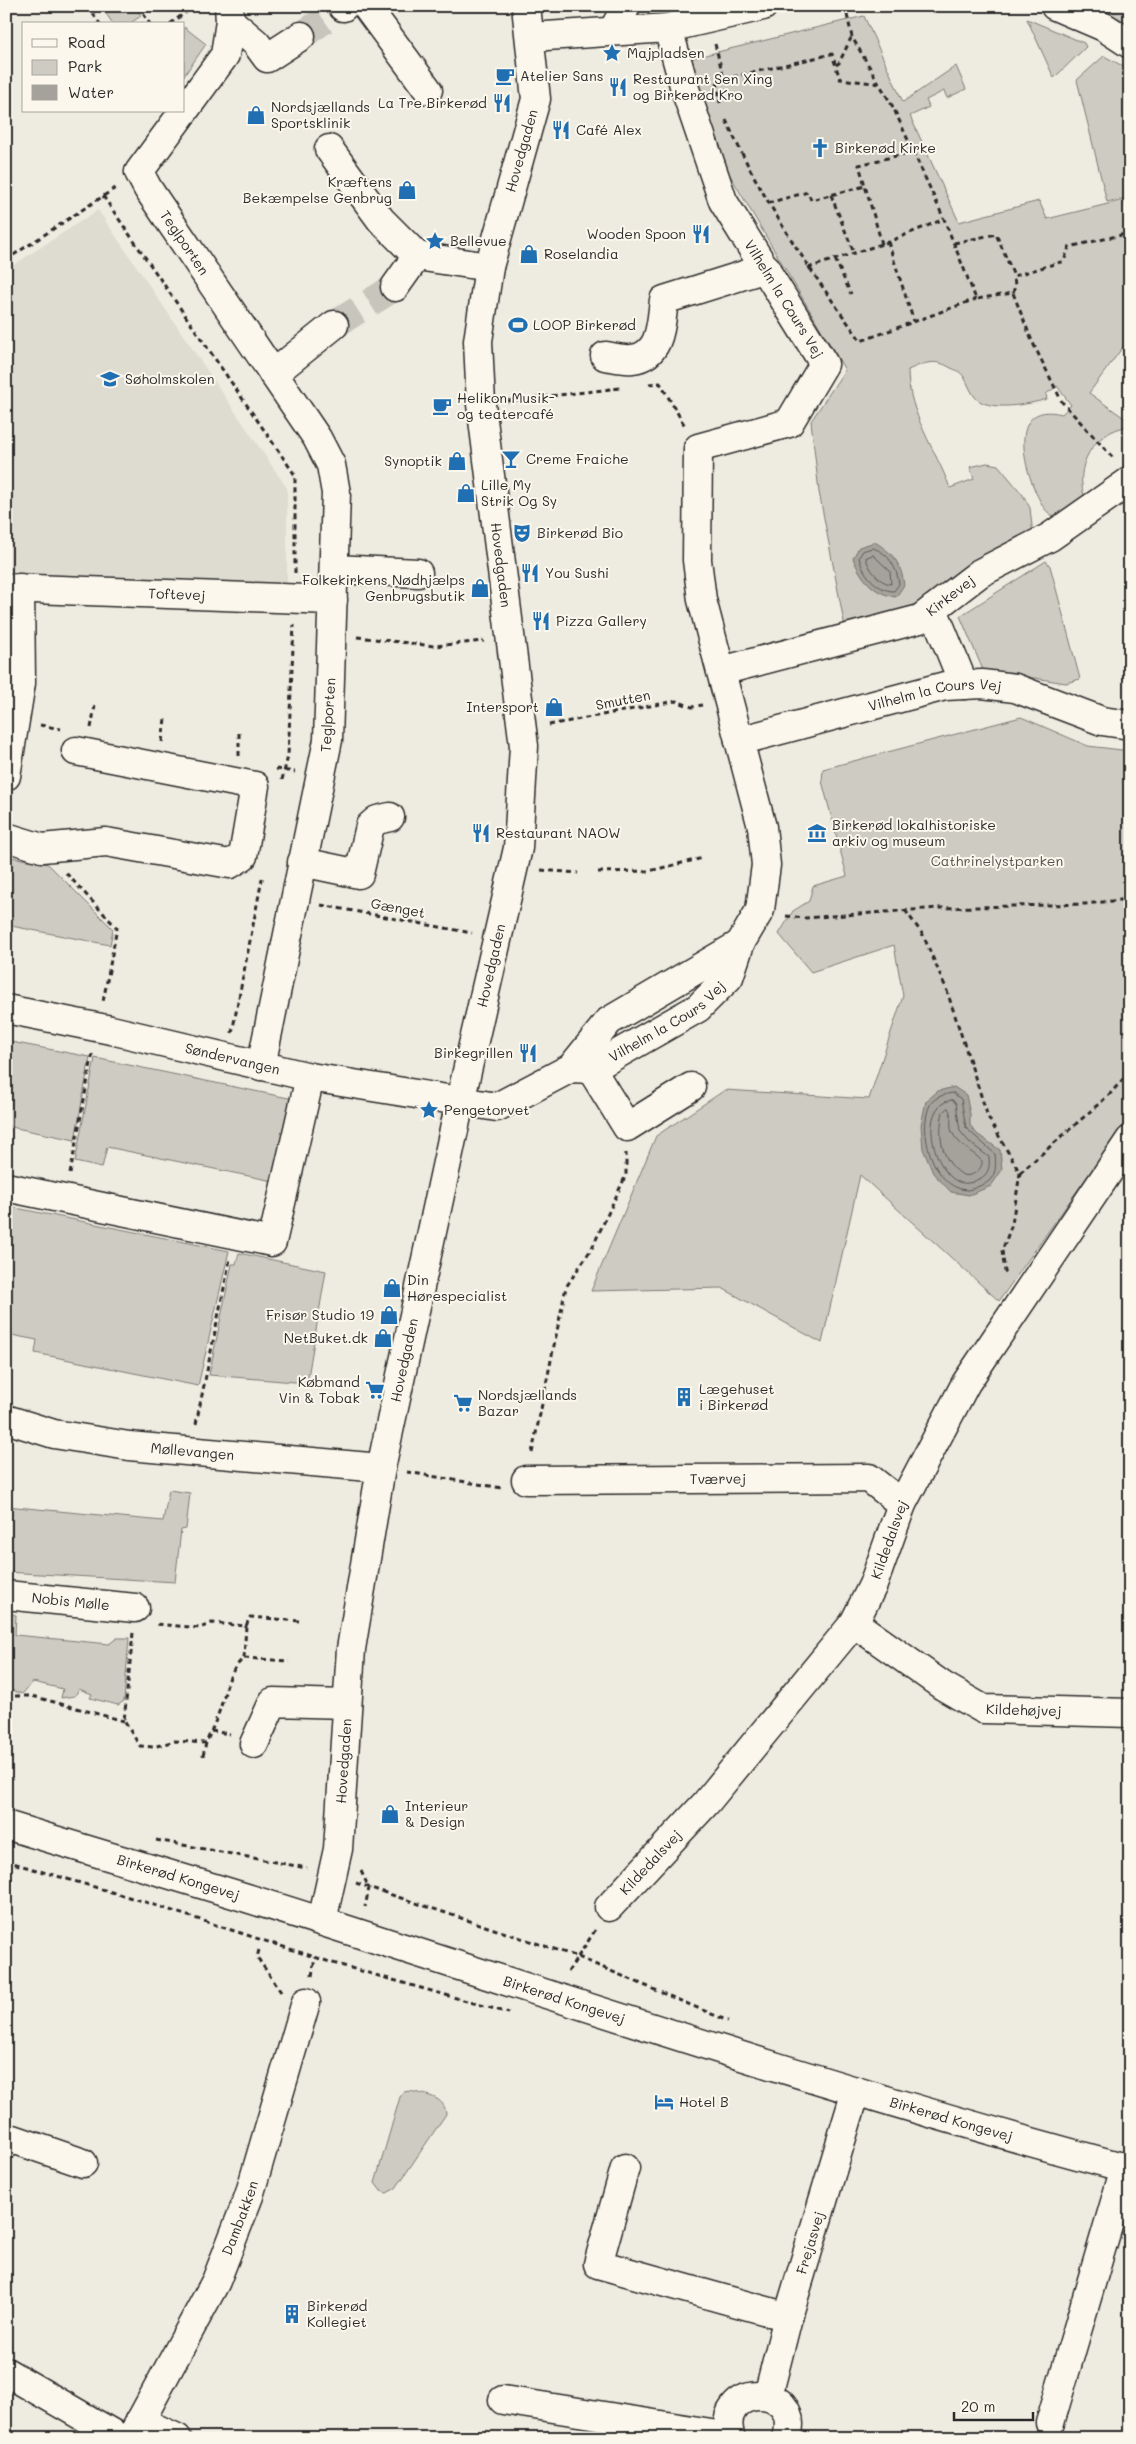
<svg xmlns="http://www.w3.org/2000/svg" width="1136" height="2444" font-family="Mali,sans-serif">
<rect width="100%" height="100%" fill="#eeebe0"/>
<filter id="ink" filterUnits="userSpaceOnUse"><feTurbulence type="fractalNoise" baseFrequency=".02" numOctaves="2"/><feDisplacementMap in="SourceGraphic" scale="10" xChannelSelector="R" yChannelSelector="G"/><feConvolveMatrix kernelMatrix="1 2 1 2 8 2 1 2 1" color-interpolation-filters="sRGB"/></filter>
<g filter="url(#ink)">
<path fill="#dedbd1" d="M98,210L287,488V591L6,579V270Z"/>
<path fill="#cecbc2" stroke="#7c7b76" d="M101,6H135L141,16L129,24H113Z
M1095,6H1130V24Z
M864,16L903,102L956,66L966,89L947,98L944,91L926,100L929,107L910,116L959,222L1039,201L1047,219L1124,200L1130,220V347L1125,344L1089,393L1130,422V426C1093,431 1072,467 1086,501L1061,520C1056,517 1048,514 1045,509C1026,482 1002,399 1062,414L1071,405L1057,386L1046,394L1047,399C1030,404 988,413 975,397C970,391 968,383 964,377C961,372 956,370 951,368C935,358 924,363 908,370C908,413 936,450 950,488L974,479L970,467L987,463L998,465L1023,495L1030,508L1033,535L934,604L845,627L819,492L811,421L845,370L728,172L685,60Z
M1027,19L1084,43L1086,47L1054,78Z
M184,27L206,44L184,76Z
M1104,56L1130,70V197L1107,202L1077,80Z
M1046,561L1050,566L1080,679L1066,683L983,670L960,616Z
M1021,717L1088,746L1130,751V1116L999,1301L860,1175L822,1343L722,1288L591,1291L656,1136L725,1090L869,1099L903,996L894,945L811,972L779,934L793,911L809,901L813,886L847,876L822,781L823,769Z
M6,856L48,864L113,929L110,945L6,925Z
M6,1041L90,1057L75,1140L6,1126Z
M95,1058L293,1099L273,1181L107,1147L102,1168L75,1162Z
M6,1206L229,1251L198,1386L35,1353L37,1340L6,1334Z
M239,1253L326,1271L307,1383L209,1375L232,1264H236Z
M169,1490L190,1493L186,1529L181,1530L175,1582L6,1572V1506L163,1521Z
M10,1614L16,1615L15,1635L109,1644L117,1638H129L124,1701L118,1705L90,1698L92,1694L79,1689L75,1696L61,1698L63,1689L33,1682L22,1694L6,1688V1650Z
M410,2091C425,2095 445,2096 446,2114L396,2188L387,2193L381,2191L375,2183L400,2097L404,2092Z"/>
<path fill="#a4a29a" stroke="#74726e" d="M875,542C894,554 901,563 904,585L896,597C874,594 861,579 853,558L859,547Z
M954,1087L966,1095L970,1114V1125L977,1134L1000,1150L1002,1170L991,1186L969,1195L951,1192L933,1173L923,1149L921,1125L926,1101L938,1091Z"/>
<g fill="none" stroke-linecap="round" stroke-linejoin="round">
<path stroke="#5b5b57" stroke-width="1" d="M873,548C889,553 897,568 899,584L894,591C877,591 862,573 859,557L863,551Z
M873,555L890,571L891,584C879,583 868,568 866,558Z
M953,1093L961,1099L966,1128L995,1154C996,1165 997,1178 984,1184C979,1186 972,1190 966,1190C933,1187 917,1131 930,1105C934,1097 945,1094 953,1093Z
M952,1100L956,1103L960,1131L970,1143L989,1157C990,1166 989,1175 979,1179C976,1180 972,1183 968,1183C937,1188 913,1105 952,1100Z
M948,1108C953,1115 949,1124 952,1132C958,1145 972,1151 982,1161C983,1171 968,1180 960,1173C940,1159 938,1133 943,1112Z"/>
<path stroke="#c7c5bc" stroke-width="28" stroke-dasharray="28 14" stroke-linecap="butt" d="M301,36L343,7
M334,325L395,287"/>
<g stroke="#2b2b2b" stroke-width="31">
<g id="minor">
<path d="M366,6L428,90"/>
<path d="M1055,6L1104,27L1130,44"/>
<path d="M343,7L344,6"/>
<path d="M230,21L256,43L267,58L301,36"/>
<path d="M613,31L626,6"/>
<path d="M531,37L668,28L763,6"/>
<path id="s1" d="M184,111L139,172L148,189L317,438L331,465L336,493L328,740L261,1066"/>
<path d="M184,111L225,55L230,21L229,6"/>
<path d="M329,149L381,220L417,256L489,267"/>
<path d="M395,287L417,256"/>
<path d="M605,356C613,357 623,360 632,359C662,356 661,322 664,300L766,268"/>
<path d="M273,374L334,325"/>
<path d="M334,569L418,573"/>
<path id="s2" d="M6,588L333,600"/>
<path d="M933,609L964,685"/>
<path id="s3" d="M721,671L920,619L980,573L1050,537L1130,481"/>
<path id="s4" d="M739,741L945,686L982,684L1015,688L1102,721L1130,725"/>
<path d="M6,776L21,683L20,588"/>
<path d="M6,837L42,848L106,842L230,864L243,856L255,786L76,751"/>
<path d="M302,862L359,874L370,826L377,820L390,817"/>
<path id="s5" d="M6,1009L111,1030L310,1077L497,1107L571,1068L609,1021L740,944"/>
<path id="s6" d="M571,1068L591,1069L698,1008L729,977L740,944L760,910L766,865L762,827L702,600L697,560L698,448L789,423L824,364L723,201L685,89L668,28"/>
<path d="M591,1069L627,1127L691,1087"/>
<path d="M6,1187L272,1242L310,1077"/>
<path id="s7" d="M6,1419L54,1434L129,1446L381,1468"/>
<path id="s8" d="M526,1480L869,1478L902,1504"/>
<path id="s9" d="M6,1595L135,1608"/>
<path id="s10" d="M854,1623L943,1686L983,1709L1130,1713"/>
<path d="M254,1744L273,1702L347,1704"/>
<path id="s11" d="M609,1907L706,1803L854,1623L873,1585L902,1504L966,1383L1130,1140"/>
<path id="s12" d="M322,1921L338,1849L351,1649L381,1468L460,1102L518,848L524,746L481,404L478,341L489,267L536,99L526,6"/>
<path d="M6,2144L13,2139L83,2163"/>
<path d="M625,2168L598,2264L788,2317"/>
<path d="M6,2372L120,2438"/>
<path id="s13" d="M768,2396L788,2317L856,2091"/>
<path d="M503,2400L730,2436"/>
<path d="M140,2421L177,2438"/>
<path d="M1050,2423L1125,2168"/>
<path id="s14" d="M131,2438L216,2281L249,2196L306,2002"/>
<path d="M731,2438C712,2385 803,2379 787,2438"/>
</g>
</g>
<g stroke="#2b2b2b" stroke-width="31">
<g id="major">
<path id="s15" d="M6,1825C112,1858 218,1888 323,1922C590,2008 858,2097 1130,2169"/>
</g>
</g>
<path stroke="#2b2b2b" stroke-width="3" stroke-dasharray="5 4" stroke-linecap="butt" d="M88,6L100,24
M138,6L150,24
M845,6L852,37L893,107L944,219L976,299L1013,293L1032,341L1062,402L1115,460
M170,24L194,6
M715,44L724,79L717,80L720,103
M836,65L839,63L851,38
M724,79L832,54L840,79L881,84
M726,120C762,200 810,271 861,341L976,299
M831,195L854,253
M103,196L295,475V573
M768,203L808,192L811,200L865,186
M888,242L914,322
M954,243L996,234L1014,276
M882,244L859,165L912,152
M835,259L851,294
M6,260L117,187
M808,268L888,242L944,219
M1013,293L1015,286L1014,276L1064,261L1069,247L1130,233
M649,384L660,383L685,426
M507,401L620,388
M357,637L434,646L484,641
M40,725L61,729
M549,725L676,701L692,707L702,705
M91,728L95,706
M162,742L165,719
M239,756V732
M276,769L295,772
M282,780L288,756L294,625
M541,870L578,873
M598,872L649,871L703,858
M66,873L117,928L103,1002
M321,905L472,933
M905,910L923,935L946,988L988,1117L1020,1173L1012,1224L1002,1251L1005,1272L1008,1275
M786,916L805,918L939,908L1085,904L1130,899
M232,1033L263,874
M1020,1173L1110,1094L1130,1071
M70,1174L93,1052
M196,1424L230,1259
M532,1453L566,1287L592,1248L626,1175V1153
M407,1472L502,1488
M246,1626L250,1617L300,1621
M133,1633L124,1721L140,1746L153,1747L175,1741L206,1743C211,1731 217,1719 221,1706C227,1687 228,1672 244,1658L246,1626L212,1623L200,1628L156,1624
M244,1658L289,1661
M6,1696H32L124,1721
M211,1731L230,1734
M203,1756L206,1743
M156,1840L307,1868
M6,1861L142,1901L333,1963L509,2013
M361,1871L369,1888L365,1907
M356,1883L578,1957L728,2021
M259,1950L257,1957L281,1992
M568,1972L596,1929
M312,1976L315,1957"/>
<use href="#minor" stroke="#fbf7ec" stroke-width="28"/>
<use href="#major" stroke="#fbf7ec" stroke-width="28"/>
</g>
</g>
<defs>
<g id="sight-bare" transform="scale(1.5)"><path d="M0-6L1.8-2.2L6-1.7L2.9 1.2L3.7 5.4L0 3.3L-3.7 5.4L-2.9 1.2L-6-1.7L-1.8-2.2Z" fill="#1f6fb2" stroke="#fbf7ec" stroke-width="2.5" paint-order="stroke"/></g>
<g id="cafe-bare" transform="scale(1.5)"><path d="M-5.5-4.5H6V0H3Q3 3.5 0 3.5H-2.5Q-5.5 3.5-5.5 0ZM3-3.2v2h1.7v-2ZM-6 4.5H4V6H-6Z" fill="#1f6fb2" stroke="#fbf7ec" stroke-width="2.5" paint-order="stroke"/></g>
<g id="restaurant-bare" transform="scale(1.5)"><path d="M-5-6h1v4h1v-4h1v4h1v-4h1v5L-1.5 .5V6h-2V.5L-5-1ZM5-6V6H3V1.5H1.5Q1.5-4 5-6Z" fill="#1f6fb2" stroke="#fbf7ec" stroke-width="2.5" paint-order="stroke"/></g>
<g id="shop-bare" transform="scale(1.5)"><path d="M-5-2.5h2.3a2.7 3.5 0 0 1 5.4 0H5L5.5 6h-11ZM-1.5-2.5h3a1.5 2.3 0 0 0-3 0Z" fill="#1f6fb2" stroke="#fbf7ec" stroke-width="2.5" paint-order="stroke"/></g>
<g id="church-bare" transform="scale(1.5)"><path d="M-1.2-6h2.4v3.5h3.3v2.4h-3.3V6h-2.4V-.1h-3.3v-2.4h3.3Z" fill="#1f6fb2" stroke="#fbf7ec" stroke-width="2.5" paint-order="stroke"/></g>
<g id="stadium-bare" transform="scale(1.5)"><path d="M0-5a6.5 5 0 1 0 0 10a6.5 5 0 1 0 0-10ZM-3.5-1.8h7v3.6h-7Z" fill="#1f6fb2" stroke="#fbf7ec" stroke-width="2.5" paint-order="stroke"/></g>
<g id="school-bare" transform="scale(1.5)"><path d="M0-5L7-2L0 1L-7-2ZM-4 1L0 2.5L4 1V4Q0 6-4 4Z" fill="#1f6fb2" stroke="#fbf7ec" stroke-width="2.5" paint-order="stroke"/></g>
<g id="bar-bare" transform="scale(1.5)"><path d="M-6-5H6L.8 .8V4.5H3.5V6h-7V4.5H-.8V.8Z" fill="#1f6fb2" stroke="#fbf7ec" stroke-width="2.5" paint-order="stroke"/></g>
<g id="theatre-bare" transform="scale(1.5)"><path d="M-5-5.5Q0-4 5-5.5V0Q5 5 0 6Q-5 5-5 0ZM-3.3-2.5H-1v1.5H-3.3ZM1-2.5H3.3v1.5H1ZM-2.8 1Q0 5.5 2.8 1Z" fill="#1f6fb2" stroke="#fbf7ec" stroke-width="2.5" paint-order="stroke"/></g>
<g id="museum-bare" transform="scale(1.5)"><path d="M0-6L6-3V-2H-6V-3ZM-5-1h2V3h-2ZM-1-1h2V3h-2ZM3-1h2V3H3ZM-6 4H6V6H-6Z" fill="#1f6fb2" stroke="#fbf7ec" stroke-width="2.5" paint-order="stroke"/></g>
<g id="supermarket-bare" transform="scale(1.5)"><path d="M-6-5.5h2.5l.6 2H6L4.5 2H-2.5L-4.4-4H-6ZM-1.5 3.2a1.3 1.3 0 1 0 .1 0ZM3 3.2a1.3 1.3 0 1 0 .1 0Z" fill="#1f6fb2" stroke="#fbf7ec" stroke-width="2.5" paint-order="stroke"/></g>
<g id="building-bare" transform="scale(1.5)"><path d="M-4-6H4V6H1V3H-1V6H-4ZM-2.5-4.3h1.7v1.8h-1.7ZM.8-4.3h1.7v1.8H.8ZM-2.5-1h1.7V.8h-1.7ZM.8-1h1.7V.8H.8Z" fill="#1f6fb2" stroke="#fbf7ec" stroke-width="2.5" paint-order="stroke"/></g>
<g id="hotel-bare" transform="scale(1.5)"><path d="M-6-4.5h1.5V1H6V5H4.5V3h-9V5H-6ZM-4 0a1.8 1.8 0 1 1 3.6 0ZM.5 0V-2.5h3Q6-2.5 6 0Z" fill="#1f6fb2" stroke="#fbf7ec" stroke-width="2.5" paint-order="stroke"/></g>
</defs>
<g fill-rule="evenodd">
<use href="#sight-bare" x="612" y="53"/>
<use href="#cafe-bare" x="505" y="76"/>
<use href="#restaurant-bare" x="618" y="87"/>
<use href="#restaurant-bare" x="502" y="103"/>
<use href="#shop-bare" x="256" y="115"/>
<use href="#restaurant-bare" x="561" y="130"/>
<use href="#church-bare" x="820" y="148"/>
<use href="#shop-bare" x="407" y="190"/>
<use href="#restaurant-bare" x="701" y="234"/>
<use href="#sight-bare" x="435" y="241"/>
<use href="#shop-bare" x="529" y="254"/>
<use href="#stadium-bare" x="518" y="325"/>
<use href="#school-bare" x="110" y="379"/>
<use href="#cafe-bare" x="442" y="406"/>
<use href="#bar-bare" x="511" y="459"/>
<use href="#shop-bare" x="457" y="461"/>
<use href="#shop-bare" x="466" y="493"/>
<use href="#theatre-bare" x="522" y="533"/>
<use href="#restaurant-bare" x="530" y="573"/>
<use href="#shop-bare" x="480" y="588"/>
<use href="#restaurant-bare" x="541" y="621"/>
<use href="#shop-bare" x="554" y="707"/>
<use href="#restaurant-bare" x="481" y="833"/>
<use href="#museum-bare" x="817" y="833"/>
<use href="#restaurant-bare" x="528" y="1053"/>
<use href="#sight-bare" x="429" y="1110"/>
<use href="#shop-bare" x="392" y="1288"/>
<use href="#shop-bare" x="389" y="1315"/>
<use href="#shop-bare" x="383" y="1338"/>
<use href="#supermarket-bare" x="375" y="1390"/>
<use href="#building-bare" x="684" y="1397"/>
<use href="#supermarket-bare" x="463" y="1403"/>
<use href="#shop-bare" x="390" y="1814"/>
<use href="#hotel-bare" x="664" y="2102"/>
<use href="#building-bare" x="292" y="2314"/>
</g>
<g text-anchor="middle" stroke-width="4" stroke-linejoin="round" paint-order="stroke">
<g font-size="14" fill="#2b2b2b" stroke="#fbf7ec" text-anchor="start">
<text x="627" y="58">Majpladsen</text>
<text x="520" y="81">Atelier Sans</text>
<text x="633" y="84">Restaurant Sen Xing<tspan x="633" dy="16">og Birkerød Kro</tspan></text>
<text x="487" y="108" text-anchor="end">La Tre Birkerød</text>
<text x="271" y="112">Nordsjællands<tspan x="271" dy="16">Sportsklinik</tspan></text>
<text x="576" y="135">Café Alex</text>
<text x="835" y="153">Birkerød Kirke</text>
<text x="392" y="187" text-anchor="end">Kræftens<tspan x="392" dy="16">Bekæmpelse Genbrug</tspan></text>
<text x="686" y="239" text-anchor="end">Wooden Spoon</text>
<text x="450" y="246">Bellevue</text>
<text x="544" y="259">Roselandia</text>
<text x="533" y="330">LOOP Birkerød</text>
<text x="125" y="384">Søholmskolen</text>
<text x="457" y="403">Helikon Musik-<tspan x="457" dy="16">og teatercafé</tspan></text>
<text x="526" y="464">Creme Fraiche</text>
<text x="442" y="466" text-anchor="end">Synoptik</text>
<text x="481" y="490">Lille My<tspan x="481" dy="16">Strik Og Sy</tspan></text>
<text x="537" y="538">Birkerød Bio</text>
<text x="545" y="578">You Sushi</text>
<text x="465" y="585" text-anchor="end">Folkekirkens Nødhjælps<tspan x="465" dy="16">Genbrugsbutik</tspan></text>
<text x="556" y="626">Pizza Gallery</text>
<text x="539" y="712" text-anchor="end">Intersport</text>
<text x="832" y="830">Birkerød lokalhistoriske<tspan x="832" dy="16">arkiv og museum</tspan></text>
<text x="496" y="838">Restaurant NAOW</text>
<text x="513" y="1058" text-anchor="end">Birkegrillen</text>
<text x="444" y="1115">Pengetorvet</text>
<text x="407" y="1285">Din<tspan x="407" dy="16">Hørespecialist</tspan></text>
<text x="374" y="1320" text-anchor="end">Frisør Studio 19</text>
<text x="368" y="1343" text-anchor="end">NetBuket.dk</text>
<text x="360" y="1387" text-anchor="end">Købmand<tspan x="360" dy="16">Vin &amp; Tobak</tspan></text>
<text x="699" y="1394">Lægehuset<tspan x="699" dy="16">i Birkerød</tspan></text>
<text x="478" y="1400">Nordsjællands<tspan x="478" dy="16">Bazar</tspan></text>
<text x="405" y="1811">Interieur<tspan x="405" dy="16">&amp; Design</tspan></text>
<text x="679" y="2107">Hotel B</text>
<text x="307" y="2311">Birkerød<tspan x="307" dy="16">Kollegiet</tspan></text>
</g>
<g font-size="14" fill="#2b2b2b" stroke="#fbf7ec">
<text dy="5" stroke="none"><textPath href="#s12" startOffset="1798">Hovedgaden</textPath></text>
<text dy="5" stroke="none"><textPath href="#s1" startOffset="160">Teglporten</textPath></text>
<text transform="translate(784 299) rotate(58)" y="5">Vilhelm la Cours Vej</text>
<text transform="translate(501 565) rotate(83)" y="5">Hovedgaden</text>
<text dy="5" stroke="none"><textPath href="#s2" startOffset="171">Toftevej</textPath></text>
<text dy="5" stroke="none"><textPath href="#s3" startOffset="244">Kirkevej</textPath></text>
<text dy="5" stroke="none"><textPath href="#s4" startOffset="202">Vilhelm la Cours Vej</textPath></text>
<text transform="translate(623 700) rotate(-11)" y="5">Smutten</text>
<text transform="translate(328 715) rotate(-86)" y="5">Teglporten</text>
<text transform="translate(398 908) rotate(11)" y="5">Gænget</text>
<text dy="5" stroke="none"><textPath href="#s12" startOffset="972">Hovedgaden</textPath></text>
<text dy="5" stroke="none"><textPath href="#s6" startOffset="110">Vilhelm la Cours Vej</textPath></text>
<text dy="5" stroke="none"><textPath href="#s5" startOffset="232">Søndervangen</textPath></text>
<text dy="5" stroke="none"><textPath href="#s12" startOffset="568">Hovedgaden</textPath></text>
<text dy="5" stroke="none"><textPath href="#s7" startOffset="190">Møllevangen</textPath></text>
<text dy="5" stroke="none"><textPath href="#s8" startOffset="192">Tværvej</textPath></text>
<text dy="5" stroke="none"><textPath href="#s11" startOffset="466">Kildedalsvej</textPath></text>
<text dy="5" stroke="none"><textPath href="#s9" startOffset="65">Nobis Mølle</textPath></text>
<text dy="5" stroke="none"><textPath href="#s10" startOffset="196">Kildehøjvej</textPath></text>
<text dy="5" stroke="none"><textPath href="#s12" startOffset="162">Hovedgaden</textPath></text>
<text dy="5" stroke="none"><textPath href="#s11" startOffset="61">Kildedalsvej</textPath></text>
<text dy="5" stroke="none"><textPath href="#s15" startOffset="180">Birkerød Kongevej</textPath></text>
<text dy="5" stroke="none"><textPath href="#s15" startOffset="585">Birkerød Kongevej</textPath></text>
<text dy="5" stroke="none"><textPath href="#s15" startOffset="990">Birkerød Kongevej</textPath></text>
<text dy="5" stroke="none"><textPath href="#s14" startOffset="246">Dambakken</textPath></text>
<text dy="5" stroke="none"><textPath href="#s13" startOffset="159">Frejasvej</textPath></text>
</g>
<g font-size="14" fill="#545351" stroke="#fbf7ec">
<text x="997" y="866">Cathrinelystparken</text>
</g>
</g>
<rect width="1136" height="2444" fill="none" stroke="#fbf7ec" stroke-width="25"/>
<rect x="12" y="12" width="1111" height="2419" fill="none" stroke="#2b2b2b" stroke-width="2" filter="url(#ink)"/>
<rect x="22" y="22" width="162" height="90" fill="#fbf7ec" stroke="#a8a59f"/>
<rect x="32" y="39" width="25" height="8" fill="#fbf7ec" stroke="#a8a59f"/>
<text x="68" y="48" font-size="15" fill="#2b2b2b">Road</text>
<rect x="32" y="60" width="25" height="15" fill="#cecbc2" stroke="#a8a59f"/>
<text x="68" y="72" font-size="15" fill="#2b2b2b">Park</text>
<rect x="32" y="85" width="25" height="15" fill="#a4a29a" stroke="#a8a59f"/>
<text x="68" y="98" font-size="15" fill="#2b2b2b">Water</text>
<path d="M954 2412v8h79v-8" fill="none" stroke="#2b2b2b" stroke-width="2.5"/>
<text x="961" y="2412" font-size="15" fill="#2b2b2b" stroke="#fbf7ec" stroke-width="4" paint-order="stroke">20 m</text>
</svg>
